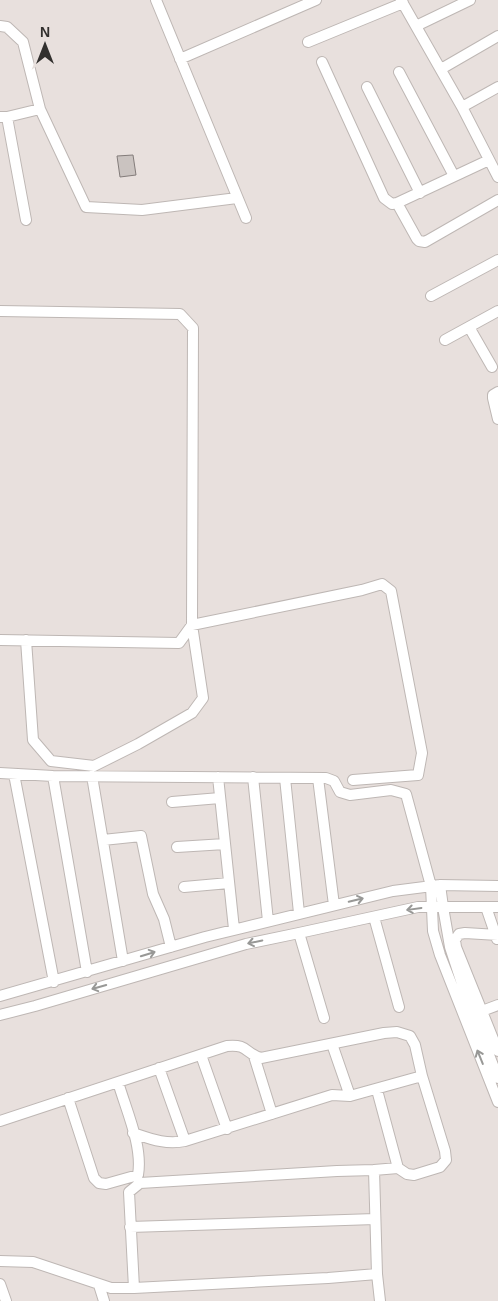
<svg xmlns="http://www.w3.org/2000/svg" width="498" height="1301" font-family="Helvetica,sans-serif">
<rect width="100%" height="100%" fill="#e8e0dd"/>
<path fill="#cac3c0" stroke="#837c7a" d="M133,155L136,175L120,177L117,156Z"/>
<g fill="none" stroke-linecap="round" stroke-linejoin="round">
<g stroke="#beb7b4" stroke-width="12">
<path id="minor" d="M156,0L246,218
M401,0L462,107L498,177
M0,26L7,27L23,42L40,109L86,207L142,210L237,198
M416,26L470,0
M308,42L403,3
M180,59L316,0
M322,62L384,198L392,204L397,203L489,160
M441,69L498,36
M399,72L454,176
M367,87L420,193
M462,107L498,87
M0,117H7L40,109
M7,117L26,220
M397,203L417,239L419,241L425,242L498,200
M431,296L498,260
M0,311L180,314L193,328L192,625L179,643L0,640
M469,327L492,367
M445,340L498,311
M498,392L493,395V398L498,419
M26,640L33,740L51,761L94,766L138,744L192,713L203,698L192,625L362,590L382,584L391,591L422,753L418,775L353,780
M0,773L53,776L326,778L334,781L340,792L350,795L391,790L406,794L431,886L433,931L440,955L498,1102
M14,774L54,982
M53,776L87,972
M92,776L123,961
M218,777L234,929
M253,777L268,921
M285,778L299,913
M318,778L334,905
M172,802L220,798
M103,840L141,836L153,894L164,919L171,947
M177,847L225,844
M440,885L443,907L450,947L466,996L498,1078
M184,887L229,883
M486,907L497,939
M374,917L399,1007
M299,933L324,1018
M498,935L465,933L459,934L455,940L456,947L498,1051
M0,996L205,937L393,891L440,885L498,886
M482,1011L498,1005
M0,1015L35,1006L246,944L299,933L418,907H498
M332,1044L350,1096
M201,1055L227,1129
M254,1056L272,1114
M377,1090L398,1168L407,1174L414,1175L440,1167L446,1160L445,1151L422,1076
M68,1098L94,1178L99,1183L106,1184L138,1175C143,1146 126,1110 118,1082
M0,1121L227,1046C249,1044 244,1053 261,1058L384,1033L397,1032L410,1036L415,1045L422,1076L350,1096L332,1095L185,1141L159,1068
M133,1133C151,1139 166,1145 185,1141
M374,1170L398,1168
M130,1227L375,1219
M0,1261L33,1262L111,1288H134L328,1278L377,1274L374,1170L337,1171L140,1183L129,1192L134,1288
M377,1274L380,1301
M0,1284L6,1301
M99,1285L104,1301"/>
</g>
<use href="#minor" stroke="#fff" stroke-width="10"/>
</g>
<defs><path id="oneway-shaft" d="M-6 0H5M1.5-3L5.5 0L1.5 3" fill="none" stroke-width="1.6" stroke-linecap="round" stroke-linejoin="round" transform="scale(1.25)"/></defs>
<g stroke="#989896">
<use href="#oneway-shaft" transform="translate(356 900) rotate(-13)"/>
<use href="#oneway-shaft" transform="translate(414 909) rotate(172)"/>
<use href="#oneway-shaft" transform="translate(255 942) rotate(168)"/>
<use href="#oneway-shaft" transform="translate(148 954) rotate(-17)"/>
<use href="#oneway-shaft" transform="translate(99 987) rotate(164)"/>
<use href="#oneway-shaft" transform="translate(480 1057) rotate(-112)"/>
</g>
<g transform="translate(45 45)" stroke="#e8e0dd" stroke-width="4" paint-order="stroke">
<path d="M0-4L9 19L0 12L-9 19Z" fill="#32302e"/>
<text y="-8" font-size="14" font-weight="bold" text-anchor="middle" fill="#32302e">N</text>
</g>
</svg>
